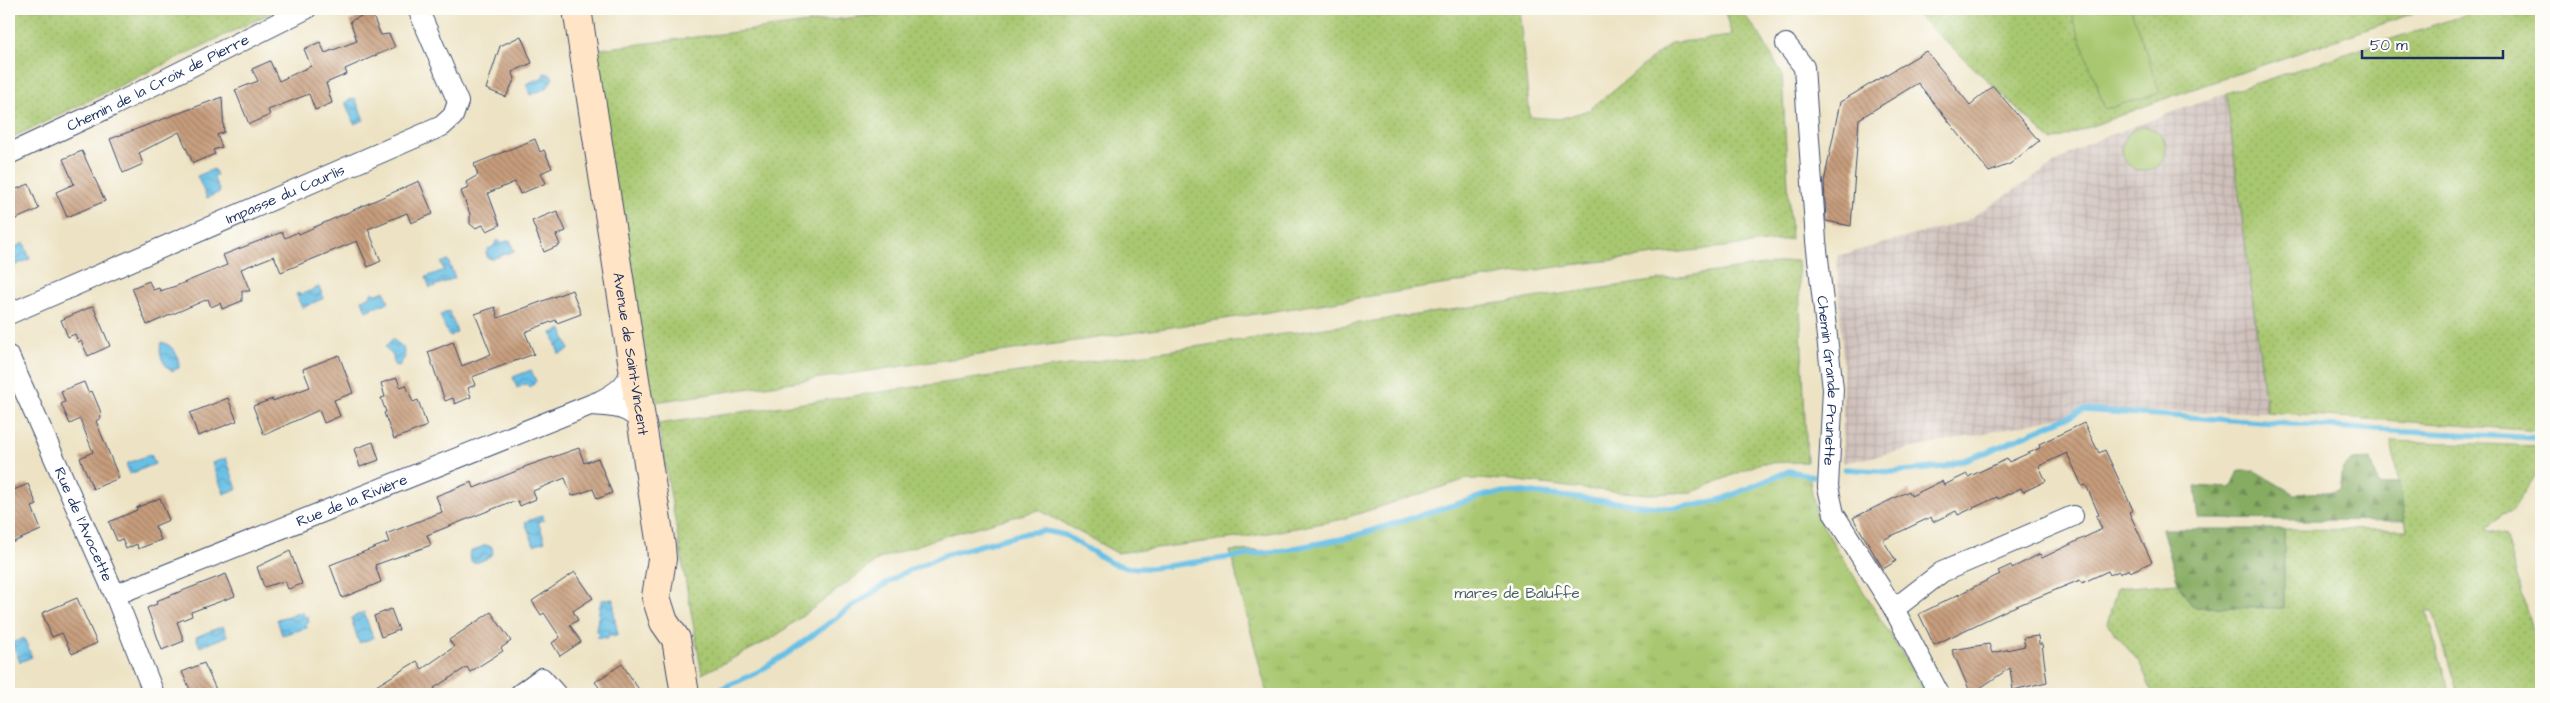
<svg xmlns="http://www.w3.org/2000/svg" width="2550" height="703" font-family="'Architects Daughter',sans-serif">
<defs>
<pattern id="industrial-grid" width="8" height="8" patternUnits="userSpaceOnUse" patternTransform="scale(1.25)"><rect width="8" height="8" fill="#cfc0ba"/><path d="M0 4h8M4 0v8" fill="none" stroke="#b1a5a2"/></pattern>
<pattern id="grass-dots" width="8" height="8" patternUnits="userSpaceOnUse" patternTransform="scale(1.25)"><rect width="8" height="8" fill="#a8c76f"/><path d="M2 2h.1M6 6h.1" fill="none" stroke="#90ab63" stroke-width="1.8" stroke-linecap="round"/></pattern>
<pattern id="forest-firs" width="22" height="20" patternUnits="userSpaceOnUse" patternTransform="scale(1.25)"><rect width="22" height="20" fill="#86ac62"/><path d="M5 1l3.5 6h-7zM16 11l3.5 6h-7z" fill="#6d8c54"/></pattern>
<pattern id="park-tufts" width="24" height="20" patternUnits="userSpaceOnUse" patternTransform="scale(1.25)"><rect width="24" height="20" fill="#a8c76f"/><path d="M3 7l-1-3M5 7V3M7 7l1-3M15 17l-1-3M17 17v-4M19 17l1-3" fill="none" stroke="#90ab63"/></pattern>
<pattern id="water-waves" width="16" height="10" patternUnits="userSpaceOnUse" patternTransform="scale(1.25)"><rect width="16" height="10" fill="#68bfe5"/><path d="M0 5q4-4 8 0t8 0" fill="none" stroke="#559cbd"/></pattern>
<pattern id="building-back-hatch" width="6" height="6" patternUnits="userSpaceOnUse" patternTransform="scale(1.25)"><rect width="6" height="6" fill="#c79d7c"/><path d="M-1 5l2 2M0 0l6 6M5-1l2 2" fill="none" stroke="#a18069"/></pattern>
</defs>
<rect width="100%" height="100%" fill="#fdfcf7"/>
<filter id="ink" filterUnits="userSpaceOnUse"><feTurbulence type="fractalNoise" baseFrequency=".02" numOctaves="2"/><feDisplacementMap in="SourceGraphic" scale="10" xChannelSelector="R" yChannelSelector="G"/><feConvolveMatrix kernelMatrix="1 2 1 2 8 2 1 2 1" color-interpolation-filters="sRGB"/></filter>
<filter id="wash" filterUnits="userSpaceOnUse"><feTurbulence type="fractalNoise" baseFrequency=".0096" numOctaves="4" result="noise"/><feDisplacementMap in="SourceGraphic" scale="20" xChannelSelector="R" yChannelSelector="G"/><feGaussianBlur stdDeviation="1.12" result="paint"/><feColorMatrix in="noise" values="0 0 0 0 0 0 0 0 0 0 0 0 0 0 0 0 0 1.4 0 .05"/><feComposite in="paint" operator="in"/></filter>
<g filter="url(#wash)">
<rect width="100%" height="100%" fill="#ede3c4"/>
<path fill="url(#industrial-grid)" d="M2226,93L2267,412L2089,411L1843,463V363L1837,256L1966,221L2085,144Z"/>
<path fill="url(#grass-dots)" stroke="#627b66" d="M9,9H279L9,139Z
M920,9H1519L1530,117L1559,119L1589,110L1671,43L1732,36L1724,9H1740L1760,35L1782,74L1791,239L1563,266L1186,325L648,403L592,50Z
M1911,9H2426L2161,100L2052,141Z
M2483,9H2541V431L2267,412L2226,93Z
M1798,260L1807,462L1761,463L1693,492L1648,494L1584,489L1511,480L1467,479L1339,520L1252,536L1117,553L1039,510L944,536L879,559L773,638L702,674L658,424Z
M2391,441L2541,446V467L2512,511L2502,514L2486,530L2505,535L2541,661V694H2458L2433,611H2426L2450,694H2153L2139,662L2107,624L2117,588L2178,583L2193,607L2284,608V529L2407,530Z"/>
<path fill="url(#forest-firs)" stroke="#506e60" d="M2371,459L2379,487L2399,482L2405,521L2199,519L2195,486L2231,488L2239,471H2255L2294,494L2340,491L2343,468L2352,460Z
M2162,529H2284V608L2193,607L2178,583Z"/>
<path fill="url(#park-tufts)" stroke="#627b66" d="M1789,471L1809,476L1816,515L1927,694H1267L1230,551L1285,550L1351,537L1489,494L1523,492L1668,508L1698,505L1723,499Z"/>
<path fill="#a8c76f" stroke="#627b66" d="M2070,9H2131L2160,93L2105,109Z
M2122 149a22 22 0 1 1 44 0a22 22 0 1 1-44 0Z"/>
<path fill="url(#water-waves)" stroke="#4277a2" d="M544,73L551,75L553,78L547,88L530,95L526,84L543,77Z
M355,98L364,120L354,124L345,102Z
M214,169L217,175L213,176L220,192L207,198L197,176Z
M497,240L502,243L510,240L514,251L492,259L488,258L486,253L488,249L493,247Z
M24,243L30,259L9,268V250Z
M448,260L455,278L430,288L426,277L444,270L441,263Z
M319,287L324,298L302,308L296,294L299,293L300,295Z
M384,291L389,302L366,311L362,300L369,297L372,292L377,294Z
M449,311L457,332L451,336L448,335L440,315Z
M562,329L569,350L559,354L552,333Z
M392,339L403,347L405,357L399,366L394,365L393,356L385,347Z
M162,342C173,346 179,354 179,368L171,371C163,364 157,352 162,342Z
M531,370L536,381L533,385L529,387L526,384L517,388L513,377Z
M151,454L155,464L130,474L126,464Z
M226,458L237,489L224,494L212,463Z
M543,515L544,520L538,522L545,541L534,545L525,522Z
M486,545L492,547L493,553C489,558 478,564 472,562L469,556L470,552Z
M614,599V616L618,634L614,636L610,634L608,638L596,637L599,634L596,630L601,600Z
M303,612L304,617L308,616L309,622L306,623L307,628L282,635L277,619Z
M364,612L373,638L359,643L351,618Z
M223,626L227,636L200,647L196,637Z
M24,638L32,657L20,662L12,643Z"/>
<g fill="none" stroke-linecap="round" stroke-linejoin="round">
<path stroke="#68bfe5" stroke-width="5.5" d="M1845,469L1893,472L1943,467L1987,452L2084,410L2408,432L2541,438
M721,694L723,688L758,672L788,653L851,607L901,574L945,555L1025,533L1045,531L1065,535L1111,563L1129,568H1152L1285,550L1351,537L1489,494L1523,492L1668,508L1698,505L1723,499L1789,471L1813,476"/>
</g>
<g id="blocks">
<path fill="url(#building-back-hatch)" d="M371,12L381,35L389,34L395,47L345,69L347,74L326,83L332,103L315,110L309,94L268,110L270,115L249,124L235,90L258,81L252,69L270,61L279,81L311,66L304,49L320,42L325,53L357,41L350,21Z
M521,36L532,63L512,72L515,78L506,97L486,89L500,46Z
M1926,51L1970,105L1993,86L2039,141L2010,164L1989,172L1918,83L1859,119L1851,226L1826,221L1824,182L1840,102Z
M222,97L224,132L217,135L222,147L213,150L215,154L193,163L179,132L139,153L143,164L123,173L110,139Z
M535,139L540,152L544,150L552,168L541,173L546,183L520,194L515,182L488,193L500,225L487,231L483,225L475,228L470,224V214L461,191L469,188L466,182L478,175L474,164Z
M82,151L105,201L67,217L56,192L74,184L63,159Z
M419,181L433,214L411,223L407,213L368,229L381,261L368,267L357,241L281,272L274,256L241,269L250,291H242V301L222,309L220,303L211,307L208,299L147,325L132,288L149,281L153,290L159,288L160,291L176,286L227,265L223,255L282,232L285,238L298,232L299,234Z
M29,184L39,209L9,222V192Z
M557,211L566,231L556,235L560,245L544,252L532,221Z
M572,290L581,314L557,323L556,320L525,332L534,354L472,377L475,385L468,388L471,397L455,404L453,398L445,401L428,352L453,342L462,366L491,354L475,314L495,307L498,318Z
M93,306L110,346L88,356L81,341L78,342L75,334L68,337L61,320Z
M339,355L353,393L334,400L340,416L324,423L319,410L264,435L253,406L273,399V401L310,387L303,369Z
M397,378L400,387L406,385L413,402L418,400L427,426L394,439L384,413L386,412L381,398L385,397L381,383Z
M84,382L88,392L92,391L100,410L101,418L96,421L119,478L93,489L80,458L93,452L80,419L70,424L61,404L65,402L61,391Z
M228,398L237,421L198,436L190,413Z
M2084,423L2099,453L2105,450L2133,510L2129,512L2152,562L2130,572L2129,569L2120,574L2119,571L2110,575L2108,571L2082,583L2080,580L2009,609L1934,645L1919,614L2000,574L1998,571L2011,565L2012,568L2040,554L2042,558L2102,529L2096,516L2099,515L2086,485L2082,486L2067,453L2039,466L2046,481L2023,492L2021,488L1998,499L1997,497L1958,515L1956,511L1933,522L1931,517L1883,540L1896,561L1883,569L1853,518L1909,491L1911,496L1942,481L1944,485L1967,474L1968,477L2007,459L2009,462L2040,448L2039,444Z
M373,442L379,460L360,467L354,449Z
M579,448L584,463L598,458L612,493L597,499L593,489L572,496L565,478L533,491L536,499L520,506L518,501L508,503L427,535L431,545L375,565L381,582L342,598L330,565L389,542L386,534L442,512L436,496L472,482L474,488L524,468V467Z
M28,484L37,505L32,507L41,530L9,544V525L14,523L9,511V492Z
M160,498L169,520L155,526L161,540L138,549L137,544L126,549L122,539L117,541L109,522L137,510L136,508Z
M290,551L302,584L288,589L285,581L264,587L257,567Z
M575,572L593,598L573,611L578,620L570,625L581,642L560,656L552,643L560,637L544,613L541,615L532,601Z
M226,574L235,596L191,612L192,616L177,622L184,641L162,650L147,608L157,604L156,601Z
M77,598L97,643L72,654L62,633L52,637L42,613Z
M391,609L399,630L381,637L374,616Z
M491,612L511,641L501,648L503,651L470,672L467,667L434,688L438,694H363L417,661L422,669L454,647L449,640Z
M2038,636L2039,644H2042L2047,682L2013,690L2010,668L1971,694L1952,650L1989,644L1992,653L2025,646L2023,638Z
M204,663L218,694H192L182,672Z
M622,664L642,694H604L595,682Z"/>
</g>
</g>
<g filter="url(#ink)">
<use href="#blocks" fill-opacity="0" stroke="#3a4a6d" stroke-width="1"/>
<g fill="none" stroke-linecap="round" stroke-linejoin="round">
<g stroke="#3a4a6d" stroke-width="22">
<g id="street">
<path id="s1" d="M1786,44L1804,67L1816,241L1833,389L1828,487L1834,514L1894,609L1939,694"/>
<path id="s2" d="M9,154L112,106L306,9"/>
<path id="s3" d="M9,314L442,126L453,116L458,102L418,9"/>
<path id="s4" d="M9,356L115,595L154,694"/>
<path d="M591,405C611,406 631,406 642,425"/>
<path id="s5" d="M115,595L600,401C618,392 630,384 632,363"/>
<path d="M1894,609L1942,572L2073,516"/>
<path d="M520,694L542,678L556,694"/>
</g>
</g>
<g stroke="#3a4a6d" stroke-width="30">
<g id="secondary">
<path id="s6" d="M577,9L661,546L662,559L656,597L664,622L676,639L685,694"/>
</g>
</g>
<use href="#street" stroke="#fff" stroke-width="20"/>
<use href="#secondary" stroke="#ffe4c6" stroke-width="28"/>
</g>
</g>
<g text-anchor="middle" stroke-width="5" stroke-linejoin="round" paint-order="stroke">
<g font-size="15" fill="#1b2f5e" stroke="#fdfcf7">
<text dy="5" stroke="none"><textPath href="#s2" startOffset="165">Chemin de la Croix de Pierre</textPath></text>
<text dy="5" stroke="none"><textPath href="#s3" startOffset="301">Impasse du Courlis</textPath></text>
<text dy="5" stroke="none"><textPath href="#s6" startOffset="349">Avenue de Saint-Vincent</textPath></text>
<text dy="5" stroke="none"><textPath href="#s1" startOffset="344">Chemin Grande Prunette</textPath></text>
<text dy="5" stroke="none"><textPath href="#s5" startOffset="255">Rue de la Rivière</textPath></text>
<text dy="5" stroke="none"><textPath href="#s4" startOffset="184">Rue de l'Avocette</textPath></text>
</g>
<g font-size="15" fill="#455d63" stroke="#fdfcf7">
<text x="1517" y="598">mares de Baluffe</text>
</g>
</g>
<rect width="2550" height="703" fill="none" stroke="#fdfcf7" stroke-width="30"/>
<path d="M2362 50v8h141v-8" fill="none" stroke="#1b2f5e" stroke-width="2.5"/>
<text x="2370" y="50" font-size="15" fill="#1b2f5e" stroke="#fdfcf7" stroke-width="4" paint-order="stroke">50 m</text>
</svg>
